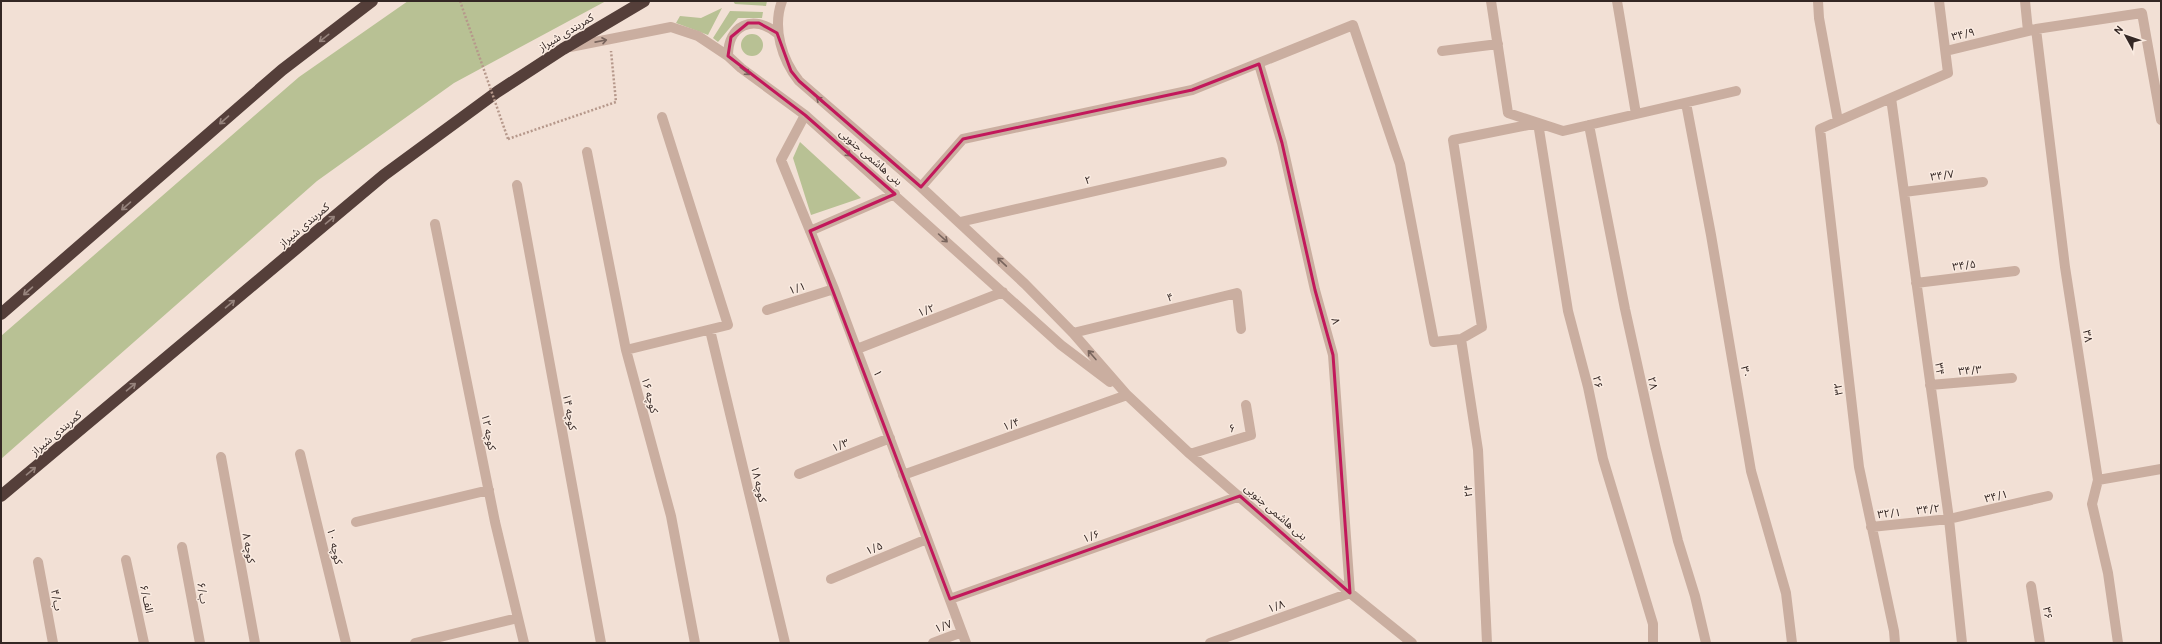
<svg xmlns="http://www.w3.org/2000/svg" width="2162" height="644" font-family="Karla,'Noto Sans Arabic',sans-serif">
<rect width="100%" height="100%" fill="#f2e0d5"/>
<path fill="#b8c194" d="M408,1H606L454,83L317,181L1,459V336L299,77Z
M733,1H767L766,6L735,4Z
M722,8L708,35L676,23L680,16L701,18Z
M730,11L763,12L762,18H738L718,42L713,38Z
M741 45a11 11 0 1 1 22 0a11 11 0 1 1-22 0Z
M800,142L861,198L811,215L793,158Z"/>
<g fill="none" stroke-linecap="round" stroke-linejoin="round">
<path stroke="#b6988b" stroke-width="2.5" stroke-dasharray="2 2" stroke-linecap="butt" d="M508,139L616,102L611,51"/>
<path stroke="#caaea0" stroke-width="10" d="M782,1C772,28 782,60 799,81L921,187L1025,284L1073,333L1127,395L1190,454L1350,593L1412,643
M1491,1L1508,113L1563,131L1736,91
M1617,1L1636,114
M1818,1L1819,18L1838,121
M2025,1L2028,31
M2036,29L2065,267L2098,480L2092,504L2108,573L2118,643
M570,47L671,27L698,36L728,56L741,68L805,115L1061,345L1110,382
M1442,51L1498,44
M1946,51L2036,29L2142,13L2161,120
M728,56C728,25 753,14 777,33
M1891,98L1949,519L1962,643
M1686,103L1711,235L1751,471L1786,593L1792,643
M805,115L781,160L834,289L966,643
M1589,125L1625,309L1655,445L1678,541L1695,596L1706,643
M587,152L626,350L671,516L695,643
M517,185L601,643
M921,187L963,139L1192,90L1353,25L1400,164L1434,342L1461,339L1482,327L1453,140L1538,123L1568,311L1588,387L1603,459L1653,624V643
M1904,192L1983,182
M960,222L1222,162
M435,224L495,522L524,643
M810,231L895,194
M1916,283L2015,271
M767,310L834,289
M710,330L785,643
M1073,333L1237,293L1241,329
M1461,339L1478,450L1487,643
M857,349L1003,292
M626,350L728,325L662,117
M1930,385L2012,378
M300,454L346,643
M1190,454L1251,435L1246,405
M221,457L255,643
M799,474L890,438
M903,475L1127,395
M2098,480L2161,469
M356,522L489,490
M1871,527L1949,519L2048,496
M182,547L200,643
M126,560L144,643
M38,562L53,643
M831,579L927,539
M2031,586L2040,643
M950,599L1240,496
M415,643L518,618
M933,643L962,632
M1210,643L1350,593L1333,355L1315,290L1282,143L1259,64
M1895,643L1894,631L1859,467L1820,129L1948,73L1939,1"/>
<path stroke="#553f3a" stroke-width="12" d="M1,314L282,70L372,1
M1,496L384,175L497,92L563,49L644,1"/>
<path stroke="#b6988b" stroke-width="2.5" stroke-dasharray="2 2" stroke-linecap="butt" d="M460,1L508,139"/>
</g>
<defs><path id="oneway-shaft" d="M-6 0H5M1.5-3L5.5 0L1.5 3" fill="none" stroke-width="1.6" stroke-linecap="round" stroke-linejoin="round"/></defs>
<g stroke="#97847d">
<use href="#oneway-shaft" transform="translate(324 38) rotate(142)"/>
<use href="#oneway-shaft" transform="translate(224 120) rotate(139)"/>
<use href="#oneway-shaft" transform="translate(126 206) rotate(139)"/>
<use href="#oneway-shaft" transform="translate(330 220) rotate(-40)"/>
<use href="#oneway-shaft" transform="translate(28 291) rotate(139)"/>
<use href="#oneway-shaft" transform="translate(230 304) rotate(-40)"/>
<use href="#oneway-shaft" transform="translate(131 387) rotate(-40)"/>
<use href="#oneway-shaft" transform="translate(31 471) rotate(-40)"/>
</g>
<g stroke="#78645c">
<use href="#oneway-shaft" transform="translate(601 41) rotate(-11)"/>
<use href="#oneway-shaft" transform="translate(745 71) rotate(38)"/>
<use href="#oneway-shaft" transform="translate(821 101) rotate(-139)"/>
<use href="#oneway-shaft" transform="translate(846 152) rotate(41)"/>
<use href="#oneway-shaft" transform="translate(943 238) rotate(42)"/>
<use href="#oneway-shaft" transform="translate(1002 262) rotate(-137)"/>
<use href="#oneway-shaft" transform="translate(1092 355) rotate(-131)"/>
</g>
<path fill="none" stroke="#c2185b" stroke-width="3" stroke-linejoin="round" d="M748,23H759L777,33L791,71L799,81L921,187L963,139L1192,90L1259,64L1282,143L1315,290L1333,355L1350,593L1240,496L950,599L810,231L895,194L805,115L728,56L731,37Z"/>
<g text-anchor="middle" stroke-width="3" stroke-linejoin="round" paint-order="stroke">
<g font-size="11" fill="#342724" stroke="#faebe1">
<text transform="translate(566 32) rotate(-31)" y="4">کمربندی شیراز</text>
<text transform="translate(1963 34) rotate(-13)" y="4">۳۴/۹</text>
<text transform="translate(871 157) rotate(41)" y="4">بنی هاشمی جنوبی</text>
<text transform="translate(1942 175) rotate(-7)" y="4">۳۴/۷</text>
<text transform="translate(1088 180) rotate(-13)" y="4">۲</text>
<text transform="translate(304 225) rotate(-40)" y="4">کمربندی شیراز</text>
<text transform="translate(1964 265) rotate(-7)" y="4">۳۴/۵</text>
<text transform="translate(797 288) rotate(-18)" y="4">۱/۱</text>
<text transform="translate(1170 297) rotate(-14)" y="4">۴</text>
<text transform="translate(926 310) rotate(-21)" y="4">۱/۲</text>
<text transform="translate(1336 321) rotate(74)" y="4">۸</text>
<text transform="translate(2088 336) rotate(81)" y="4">۳۸</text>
<text transform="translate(1940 369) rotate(82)" y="4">۳۴</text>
<text transform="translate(1970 370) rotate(-5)" y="4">۳۴/۳</text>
<text transform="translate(1746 372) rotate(81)" y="4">۳۰</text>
<text transform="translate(878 373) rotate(70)" y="4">۱</text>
<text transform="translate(1598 382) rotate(77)" y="4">۲۶</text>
<text transform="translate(1653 383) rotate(77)" y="4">۲۸</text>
<text transform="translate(1838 389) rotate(-97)" y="4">۳۲</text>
<text transform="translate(650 395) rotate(75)" y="4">کوچه ۱۶</text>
<text transform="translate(570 412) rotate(80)" y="4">کوچه ۱۴</text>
<text transform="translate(1011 424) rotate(-20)" y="4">۱/۴</text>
<text transform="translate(1232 428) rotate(-17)" y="4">۶</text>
<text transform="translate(489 432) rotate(79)" y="4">کوچه ۱۲</text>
<text transform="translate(56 433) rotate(-40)" y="4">کمربندی شیراز</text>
<text transform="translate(840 445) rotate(-22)" y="4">۱/۳</text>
<text transform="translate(759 484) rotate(77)" y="4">کوچه ۱۸</text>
<text transform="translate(1468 491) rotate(-93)" y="4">۲۴</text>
<text transform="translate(1996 496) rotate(-13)" y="4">۳۴/۱</text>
<text transform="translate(1928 509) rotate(-6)" y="4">۳۴/۲</text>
<text transform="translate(1276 512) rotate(41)" y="4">بنی هاشمی جنوبی</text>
<text transform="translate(1889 513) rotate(-6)" y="4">۳۲/۱</text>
<text transform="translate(1091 536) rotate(-20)" y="4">۱/۶</text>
<text transform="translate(335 546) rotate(77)" y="4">کوچه ۱۰</text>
<text transform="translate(249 548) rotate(80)" y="4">کوچه ۸</text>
<text transform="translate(874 548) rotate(-23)" y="4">۱/۵</text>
<text transform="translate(203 593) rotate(80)" y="4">ب/۶</text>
<text transform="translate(147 599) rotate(78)" y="4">۶/الف</text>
<text transform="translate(57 600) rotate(79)" y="4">۴/ب</text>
<text transform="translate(1276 606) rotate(-20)" y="4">۱/۸</text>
<text transform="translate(2048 613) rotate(81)" y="4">۳۶</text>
<text transform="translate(943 626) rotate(-21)" y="4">۱/۷</text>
</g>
</g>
<rect width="2162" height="644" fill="none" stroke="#342724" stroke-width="4"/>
<g transform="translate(2126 36) rotate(310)" stroke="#faebe1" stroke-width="3" paint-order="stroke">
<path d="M0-3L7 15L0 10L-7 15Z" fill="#342724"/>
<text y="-6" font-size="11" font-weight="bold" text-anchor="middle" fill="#342724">N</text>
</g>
</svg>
